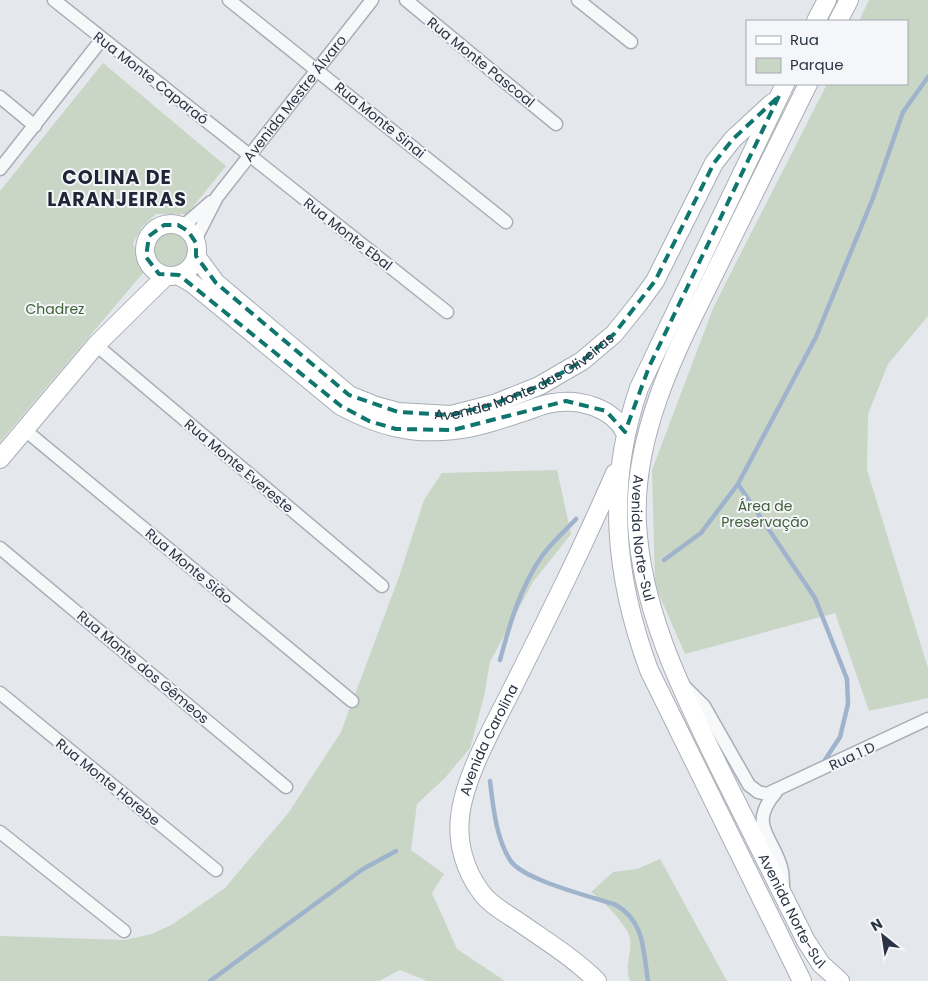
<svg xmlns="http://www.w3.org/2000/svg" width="928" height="981" font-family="Poppins,sans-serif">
<rect width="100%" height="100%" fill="#e4e7ec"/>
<path fill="#c9d6c5" d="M869,0H928V316L888,364L868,414L867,470L928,668V698L869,711L835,613L685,654L655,585L652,470L714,306L827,84H907V21H859Z
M103,63L226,166L187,214H156L142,227L133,243L143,273L0,442V191Z
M151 249a19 19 0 1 1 38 0a19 19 0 1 1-38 0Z
M557,470L571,534L533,582L490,662L484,697L470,748L445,778L417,804L411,850L444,874L432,893L457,949L505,981H427L400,970L379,981H0V936L125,940L152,934L173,924L225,888L289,812L341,732L400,574L424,500L442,473Z
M660,859L727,981H630C624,967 632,953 630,939C628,925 602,900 591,892L613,872L637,869Z"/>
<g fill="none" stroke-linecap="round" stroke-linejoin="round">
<path stroke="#9fb4cc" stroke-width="4.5" d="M738,484L815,598L847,679L848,704L840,737L821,766
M664,560L701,533L738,484L816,337L873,198L903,112L928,77
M500,660C510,623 520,588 542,556C551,543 565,531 576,519
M490,781C493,806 496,838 510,860C522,880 593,897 616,905C645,922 643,950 648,981
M210,981L363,869L396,851"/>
<g stroke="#a9aeb7" stroke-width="15">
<g id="street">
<path d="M54,0L447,312"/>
<path d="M229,0L506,222"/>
<path d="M406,0L556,124"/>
<path d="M578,0L631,42"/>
<path d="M0,97L35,126"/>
<path d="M0,169L102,39"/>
<path d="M182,227L211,202"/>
<path id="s1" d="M195,240L217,197L372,0"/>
<path d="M96,345L382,586"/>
<path d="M25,430L352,701"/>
<path d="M0,548L286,787"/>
<path d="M684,686L704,706L749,785L758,792L767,794L928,719"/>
<path d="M0,693L216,870"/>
<path d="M776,792C746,827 775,837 782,871C783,878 783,885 783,891"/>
<path d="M0,832L124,931"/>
</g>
</g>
<g stroke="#a9aeb7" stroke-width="20">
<g id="secondary">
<path d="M816,21L827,0"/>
<path d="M838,21L849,0"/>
<path d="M785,84L639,388C606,484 614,575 649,670L802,981"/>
<path id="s2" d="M808,84C779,142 750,201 721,260C681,341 632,430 637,524C642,611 681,689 718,765C747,824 777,882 806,941L821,964L840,981"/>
<circle cx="171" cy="250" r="26"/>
<path id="s3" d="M196,256L216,283L349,395L376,406L398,412L451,415L494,404L539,386L582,361L614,334L639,303L655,281L714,163L733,139L772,103"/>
<path d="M178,275L193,284L341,406C378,426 412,435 454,430C476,428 499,420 520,413C531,410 542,404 553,403C580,398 612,408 625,432"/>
<path d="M0,459L96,345L166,276"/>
<path id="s4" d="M597,981C574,958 546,941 519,922C507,914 489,904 481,892C465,871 457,843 460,817C464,776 496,722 514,685C549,615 584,545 615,473"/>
</g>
</g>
<use href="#street" stroke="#f7f8fa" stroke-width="12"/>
<use href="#secondary" stroke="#fff" stroke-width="18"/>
</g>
<path fill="none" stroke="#0f766e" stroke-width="4" stroke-dasharray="10 6" stroke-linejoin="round" d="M779,96L649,367L625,432L606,411L566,401L453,430L396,429L369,421L341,406L179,275L159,274L146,257L149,236L164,225H178L188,231L196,243V256L216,283L349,395L398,412L451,415L494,404L539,386L582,361L614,334L655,281L714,163L733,139Z"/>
<g text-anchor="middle" stroke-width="4" stroke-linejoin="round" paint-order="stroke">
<g font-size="14" fill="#2b3445" stroke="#f4f6f9">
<text transform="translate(481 62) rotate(39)" y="5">Rua Monte Pascoal</text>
<text transform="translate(151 78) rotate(38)" y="5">Rua Monte Caparaó</text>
<text dy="5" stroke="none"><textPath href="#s1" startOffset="174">Avenida Mestre Álvaro</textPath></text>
<text transform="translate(380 120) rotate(39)" y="5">Rua Monte Sinai</text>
<text transform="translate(348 234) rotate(38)" y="5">Rua Monte Ebal</text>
<text dy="5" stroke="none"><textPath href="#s3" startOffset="395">Avenida Monte das Oliveiras</textPath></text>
<text transform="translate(239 466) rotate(40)" y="5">Rua Monte Evereste</text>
<text dy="5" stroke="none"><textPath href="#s2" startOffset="491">Avenida Norte-Sul</textPath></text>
<text transform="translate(189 566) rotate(40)" y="5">Rua Monte Sião</text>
<text transform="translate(143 667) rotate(40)" y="5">Rua Monte dos Gêmeos</text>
<text dy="5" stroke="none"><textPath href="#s4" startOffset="309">Avenida Carolina</textPath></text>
<text transform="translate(852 756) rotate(-25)" y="5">Rua 1 D</text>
<text transform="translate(108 782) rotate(39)" y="5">Rua Monte Horebe</text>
<text dy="5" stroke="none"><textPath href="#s2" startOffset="896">Avenida Norte-Sul</textPath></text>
</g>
<g font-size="14" fill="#3f6138" stroke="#f4f6f9">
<text x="55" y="314">Chadrez</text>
<text x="765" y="511">Área de<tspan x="765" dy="16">Preservação</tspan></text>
</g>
<g font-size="19" font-weight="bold" letter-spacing="1" fill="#1d2536" stroke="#f4f6f9">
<text x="117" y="184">COLINA DE<tspan x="117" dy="22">LARANJEIRAS</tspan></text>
</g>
</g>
<rect x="746" y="20" width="162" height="65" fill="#f4f6f9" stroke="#a4a8b1"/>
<rect x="756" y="36" width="25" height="8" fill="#ffffff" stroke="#a4a8b1"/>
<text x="790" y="45" font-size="15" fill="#2b3445">Rua</text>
<rect x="756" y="58" width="25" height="15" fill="#c9d6c5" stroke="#a4a8b1"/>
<text x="790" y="70" font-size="15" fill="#2b3445">Parque</text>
<g transform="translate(883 936) rotate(330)" stroke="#f4f6f9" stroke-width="4" paint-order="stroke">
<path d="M0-4L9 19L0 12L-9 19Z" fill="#2b3445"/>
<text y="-8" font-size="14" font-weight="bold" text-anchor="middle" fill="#2b3445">N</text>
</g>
</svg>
